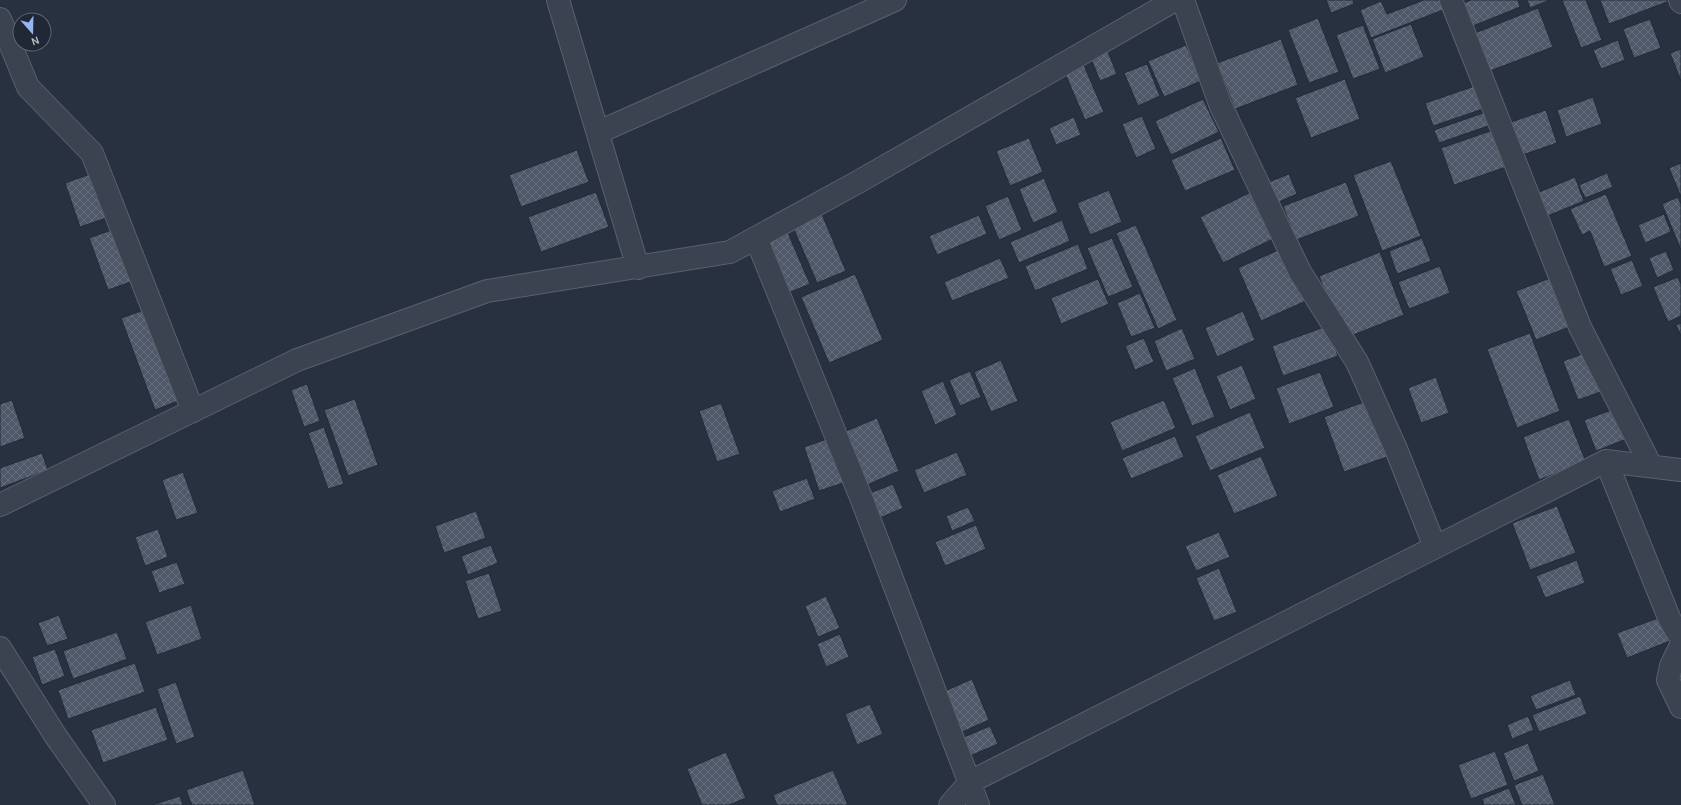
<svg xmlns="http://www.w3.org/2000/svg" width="1681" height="805" font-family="Karla,sans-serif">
<defs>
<pattern id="building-cross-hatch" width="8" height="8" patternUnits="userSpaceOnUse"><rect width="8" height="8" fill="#4e5869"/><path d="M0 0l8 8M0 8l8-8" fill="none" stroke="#656e7d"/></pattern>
</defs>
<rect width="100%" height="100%" fill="#283140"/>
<path fill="url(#building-cross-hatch)" stroke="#232a37" d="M1326,0H1353L1354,4L1331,13Z
M1424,0H1444L1448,8L1371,38L1360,10L1381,1L1387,14Z
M1471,0H1518L1520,7L1473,26L1464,3Z
M1527,0H1550L1530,8Z
M1562,0H1586L1602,40L1581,48Z
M1600,0H1672L1609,24Z
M1538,8L1553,47L1490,71L1475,33Z
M1318,18L1339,72L1309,83L1288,30Z
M1650,19L1661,48L1634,58L1623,29Z
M1411,24L1424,57L1385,73L1372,39Z
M1363,25L1380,69L1353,79L1336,35Z
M1281,39L1298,85L1235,109L1217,63Z
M1618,40L1625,60L1601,69L1593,50Z
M1186,45L1201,81L1164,97L1148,61Z
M1106,47L1117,74L1100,81L1089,54Z
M1681,49V81L1670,53Z
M1083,63L1104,112L1085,120L1064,71Z
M1147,64L1160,96L1138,106L1124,73Z
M1345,79L1360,119L1311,138L1295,98Z
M1478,85L1486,108L1433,126L1425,103Z
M1593,97L1602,124L1566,137L1557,110Z
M1203,99L1219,132L1171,155L1155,121Z
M1546,110L1557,143L1520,156L1508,123Z
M1489,111L1494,124L1439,143L1434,130Z
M1142,116L1156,149L1136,158L1122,124Z
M1074,117L1081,135L1056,145L1049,128Z
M1499,128L1512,165L1454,185L1441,148Z
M1029,138L1043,172L1010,186L996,151Z
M1221,138L1235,170L1185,191L1171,160Z
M577,150L589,182L521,207L509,175Z
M1391,161L1421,236L1382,251L1353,175Z
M1681,163V197L1669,168Z
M96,172L112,216L80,227L65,183Z
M1607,173L1613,187L1585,198L1579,185Z
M1289,174L1297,194L1274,204L1266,183Z
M1575,177L1584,201L1540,219L1530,196Z
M1044,178L1058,212L1033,223L1019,189Z
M1346,182L1359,216L1296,240L1283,206Z
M1109,190L1122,222L1090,235L1077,203Z
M1253,191L1275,238L1223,263L1200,217Z
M596,192L609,227L541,252L528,217Z
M1606,194L1632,256L1604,267L1590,231L1582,235L1570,209Z
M1008,196L1022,230L999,240L985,206Z
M1678,197L1681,204V250L1662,204Z
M821,212L846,271L817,283L792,225Z
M1664,214L1671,232L1645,243L1638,225Z
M979,215L987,234L937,255L929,236Z
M1062,220L1070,241L1019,263L1010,242Z
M1136,225L1177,320L1158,329L1116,233Z
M117,228L136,280L108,290L89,238Z
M788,233L810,284L788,293L767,242Z
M1112,238L1133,287L1108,297L1087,248Z
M1422,238L1431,261L1397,274L1389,251Z
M1078,244L1088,269L1035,291L1025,266Z
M1283,248L1306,301L1261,321L1238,268Z
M1666,251L1674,270L1657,278L1649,258Z
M1380,252L1404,315L1343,339L1319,276Z
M1000,258L1009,278L952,301L944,282Z
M1632,260L1643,286L1621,295L1610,269Z
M1440,266L1450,293L1409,309L1398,282Z
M855,274L883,340L829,363L801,297Z
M1558,275L1577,324L1536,340L1516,291Z
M1678,277L1681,284V316L1668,322L1653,287Z
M1098,279L1109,304L1061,324L1051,298Z
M1140,293L1155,328L1131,337L1117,303Z
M150,308L183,399L155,410L121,318Z
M1243,311L1255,340L1217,357L1205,328Z
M1681,323V336L1676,325Z
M1327,326L1338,356L1283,376L1272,346Z
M1182,328L1195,359L1166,371L1154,341Z
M1530,333L1560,411L1517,428L1487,349Z
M1144,338L1154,362L1135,370L1125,346Z
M1591,351L1606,390L1578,400L1563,361Z
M1001,360L1018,401L991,412L974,372Z
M1242,365L1256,399L1230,410L1216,376Z
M1195,368L1215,417L1192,426L1172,378Z
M970,371L981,397L960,406L949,380Z
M1320,372L1334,407L1289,424L1276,388Z
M1436,377L1449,413L1421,423L1408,388Z
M943,381L957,415L935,425L921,391Z
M307,384L320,421L304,427L291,390Z
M355,399L378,465L348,476L324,410Z
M12,400L25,438L0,447V404Z
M1164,400L1176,428L1122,451L1110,422Z
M1366,401L1387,457L1344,472L1324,417Z
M721,403L740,454L717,462L699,411Z
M1617,408L1629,438L1596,451L1584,420Z
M1250,412L1265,448L1210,471L1195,436Z
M877,418L899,471L867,485L844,432Z
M1569,419L1586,462L1539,480L1523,437Z
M324,427L344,484L328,489L308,433Z
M1175,436L1184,457L1131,479L1122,458Z
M833,437L849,481L819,491L804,447Z
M957,452L967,475L924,493L914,470Z
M42,453L48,470L0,488V468Z
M1261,456L1278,496L1234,514L1217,475Z
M183,472L198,513L176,520L162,480Z
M807,478L815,499L780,512L772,491Z
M893,484L903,508L880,518L870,493Z
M1557,506L1576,553L1530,570L1512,523Z
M968,507L975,521L952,531L946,516Z
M476,511L486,538L444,553L435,526Z
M976,525L986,549L945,566L935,542Z
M158,529L168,557L145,566L135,537Z
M1219,532L1230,557L1196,571L1185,546Z
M491,545L498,563L468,575L461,556Z
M1577,560L1585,583L1545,598L1536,576Z
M177,562L185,584L159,593L151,571Z
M1219,568L1237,612L1214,621L1196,578Z
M489,573L502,611L478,619L465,581Z
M826,596L840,628L818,637L805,606Z
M191,605L202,639L157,655L145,622Z
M59,615L68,639L47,646L38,623Z
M1661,617L1670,641L1627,658L1617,633Z
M117,632L127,659L73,679L63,651Z
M840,634L849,657L826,667L817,644Z
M55,649L65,676L42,685L32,657Z
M135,663L145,692L68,719L58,690Z
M972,679L989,720L962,732L945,691Z
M1570,680L1576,695L1536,710L1530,696Z
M176,682L195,737L176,744L157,689Z
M1580,696L1587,714L1539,732L1532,715Z
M870,704L883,734L857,745L845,714Z
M156,707L168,740L103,763L91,730Z
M1528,716L1534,730L1512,739L1507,725Z
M990,726L998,744L965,758L957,740Z
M1528,743L1539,771L1514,781L1503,753Z
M1495,751L1508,785L1471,799L1458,765Z
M726,752L746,798L729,805H702L687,769Z
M243,770L255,805H192L186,790Z
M833,770L848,805H777L773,795Z
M1543,774L1555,805H1522L1514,785Z
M1509,788L1516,805H1484L1482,799Z
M180,796L183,805H152Z"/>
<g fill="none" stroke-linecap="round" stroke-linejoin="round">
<g stroke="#5a616d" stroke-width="24">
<path id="minor" d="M558,0L638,268
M1183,0L1220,104L1300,272L1357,362L1396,449L1435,547
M1451,0L1580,327L1651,466
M1680,0L1681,2
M0,19L28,87L92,153L193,411
M599,132L895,0
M756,238L862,500L978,805
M1606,461L1670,620L1681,638
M0,505L297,360L487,291L730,252L858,182L1175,0
M1681,645L1671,666L1668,680L1681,707
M0,648L55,735L104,805
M950,805L970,782L1606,461L1681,470"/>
</g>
<use href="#minor" stroke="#3c4350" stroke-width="22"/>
</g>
<g transform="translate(32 32) rotate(160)"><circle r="19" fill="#212835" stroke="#5e6471"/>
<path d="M0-3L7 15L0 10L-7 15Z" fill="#96b6f2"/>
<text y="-6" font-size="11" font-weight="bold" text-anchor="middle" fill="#b9bfca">N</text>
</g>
</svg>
